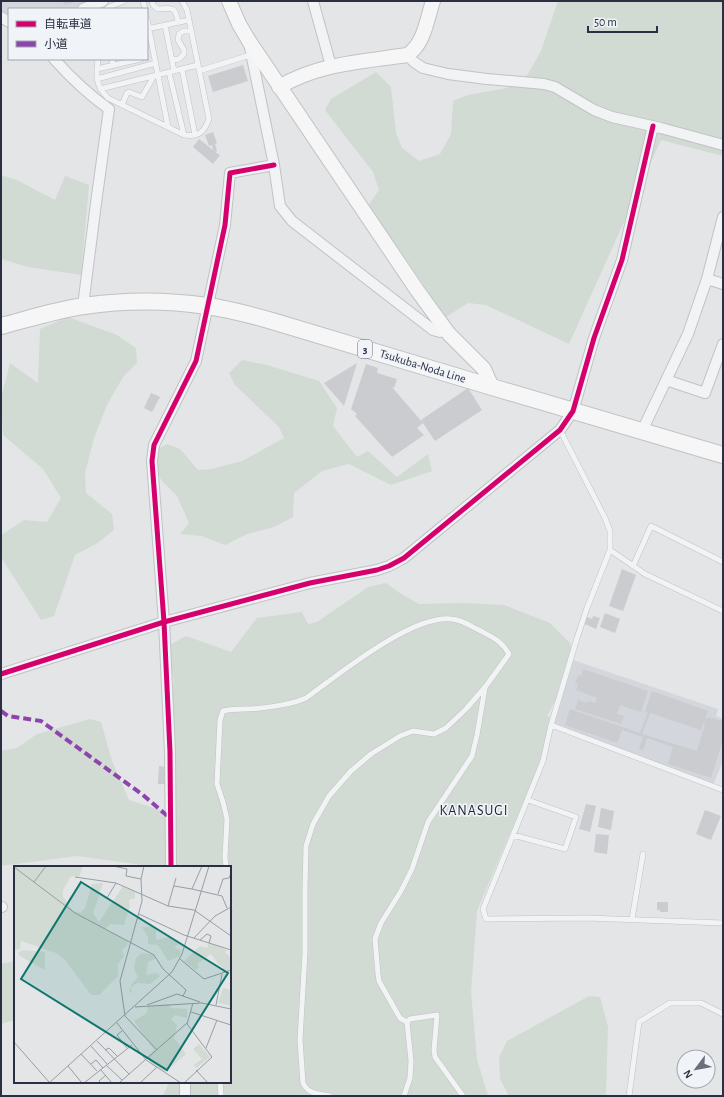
<svg xmlns="http://www.w3.org/2000/svg" width="724" height="1097" font-family="'Alegreya Sans','Noto Sans JP',sans-serif">
<rect width="100%" height="100%" fill="#e3e5e7"/>
<path fill="#d3d6dc" d="M1,1H96L76,9H9V18L1,13Z
M573,660L718,709L716,716L723,719V761L713,785L632,753L554,724Z"/>
<path fill="#d2dbd3" d="M558,1H723V156L661,140L569,344L486,305L468,303L446,317L399,249L361,216L379,190L373,172L325,110L331,99L376,72L391,87L396,133L402,148L419,161L440,154L451,134L453,101L468,95L507,88L528,74L541,51Z
M1,175L17,180L55,200L65,176L89,185L81,275L28,267L1,259Z
M68,317L117,335L136,348L137,363L123,377L107,405L94,438L85,473L86,493L112,514L114,530L96,544L75,555L54,616L41,620L1,557V535L24,520L47,522L61,498L43,469L3,435L1,398L10,363L38,383L40,329Z
M242,360L267,365L319,381L337,408L333,426L357,457L368,451L397,477L428,454L432,471L391,485L349,464L322,471L294,493L293,517L274,527L247,534L225,545L202,536L180,534L189,523L177,496L162,481L147,455L167,444L180,449L198,470L211,469L242,461L284,438L279,427L235,385L229,373Z
M386,583L401,594L419,604L464,603L504,605L550,623L570,643L575,665L547,716L550,717L542,754L536,772L477,911L471,992L477,1059L488,1096H188V1082H230V867H157L77,856L1,866V751L17,748L37,734L90,719L101,722L112,761L129,800L176,815L171,776L172,707L174,678L164,648L186,636L231,652L257,618L302,612L308,624L317,622L368,587Z
M15,961V1020L1,1024V964Z
M589,996L600,997L608,1027L606,1096H509L500,1079L499,1057L507,1041Z
M169,1082H186L184,1096H163Z"/>
<path fill="#cacccf" fill-rule="evenodd" d="M63,1H77L65,5Z
M243,65L248,81L213,92L208,76Z
M213,132L217,143L215,144L217,151L215,152L220,155L213,164L193,147L199,139L213,150L212,145L209,146L205,135Z
M357,363L344,406L324,383Z
M366,364L378,368L377,373L397,379L394,388L391,386L423,423L417,428L424,435L392,457L355,416L357,414L351,409Z
M468,388L482,410L435,441L421,420Z
M151,393L160,397L152,412L144,408Z
M622,569L636,575L623,611L609,606Z
M605,613L620,619L615,633L600,627Z
M593,616L600,618L596,629L585,624L587,617L592,619Z
M583,669L648,691L641,712L620,705L617,714L624,716L621,724L575,709L578,700L587,703L588,701L595,703L597,698L576,690L578,684L575,683L578,675L581,676Z
M652,691L708,711L705,718L707,719L708,717L723,721V740L711,778L668,764L673,747L647,738L643,750L639,749L643,737L622,730L617,743L565,725L570,709L640,733L648,712L645,711ZM650,713L701,730L703,724L705,725L697,751L642,734Z
M159,766L165,767L167,784H158Z
M586,804L596,806L590,832L579,829Z
M601,808L614,811L611,830L598,827Z
M705,810L721,816L711,840L696,834Z
M596,834L609,835L607,854L594,852Z
M657,902H668V912H660V910H657Z"/>
<g fill="none" stroke-linecap="round" stroke-linejoin="round">
<g stroke="#c0c2c5" stroke-width="6">
<path id="lane" d="M143,1L145,9
M152,1L153,5L158,9C173,8 175,6 178,22
M107,9L109,7L124,1
M147,19L168,127
M165,25L174,71
M147,29L189,20
M98,59C96,76 95,85 108,98L184,135C198,137 204,133 209,119L187,10L182,1
M112,59L113,65
M172,60L179,59L184,54V50L178,40L179,34L184,31H191
M97,69L141,59
M182,69L195,135
M199,71L250,55
M169,72L184,135
M97,79L156,63
M100,89L198,65
M122,105L127,93L129,92L142,97L154,76
M560,430L605,518L610,531V550L587,608L577,638L551,725L543,761L483,909L486,919L586,918L723,923
M610,550L645,574L723,611
M633,566L651,526L723,562
M551,725L723,790
M513,835L565,849L576,817L528,800
M226,867L225,857L227,819L223,802L217,784L220,720L223,711C231,709 236,709 244,709C260,709 291,705 306,698C338,675 411,615 451,619C461,619 470,626 479,630C492,637 502,641 509,654L486,686L466,709L446,728L434,734L413,731L400,736L371,754L351,771L329,796L313,824L306,846L305,888V953L300,1040L303,1083C308,1094 319,1094 330,1096
M230,903V908
M632,919L643,854
M407,1022L400,1018L379,981L378,974L375,939L381,923L401,891L412,869L428,822L472,756L477,735L485,688
M220,1082L221,1096
M404,1096L410,1078L411,1061L407,1022L410,1019L437,1015L434,1050L435,1057L463,1096
M629,1096L639,1022L670,1003H701L723,1014"/>
</g>
<g stroke="#c0c2c5" stroke-width="12">
<path id="street" d="M313,1L331,66
M83,9L103,1
M1,17L9,22
M249,43L274,165L280,206L292,221L433,330L440,332L446,330
M407,55L414,62L423,68L448,74L487,79L544,84L555,87L594,110L612,117L661,128L723,145
M54,59C71,78 89,95 109,109L96,203L83,306
M707,279L723,284
M666,380L705,393L723,344
M642,431L688,334L707,279L723,217
M1,674L164,622L310,583L377,570L389,566L404,558L560,430L573,411L594,338L622,260L653,126
M171,867L170,752L164,622L152,461L154,445L196,361L225,225L230,173L274,165
M1,907H2
M185,1096V1082"/>
</g>
<g stroke="#c0c2c5" stroke-width="16">
<path id="secondary" d="M229,1L239,24L249,41L417,290L449,334L484,369L492,387
M279,87C320,63 362,62 407,55C424,45 427,19 433,1"/>
</g>
<g stroke="#bfc1c5" stroke-width="18">
<path id="primary" d="M1,326C28,319 56,310 84,306C125,300 166,300 207,306C229,309 251,315 272,321L492,387L723,455"/>
</g>
<use href="#lane" stroke="#f2f3f5" stroke-width="5"/>
<use href="#street" stroke="#f2f3f5" stroke-width="10"/>
<use href="#secondary" stroke="#f6f6f7" stroke-width="14"/>
<use href="#primary" stroke="#f6f6f7" stroke-width="16"/>
<path stroke="#8e44ad" stroke-width="4" stroke-dasharray="8 4" stroke-linecap="butt" d="M1,711L8,716L41,721L143,795L171,819"/>
<g stroke="#f0f3f7" stroke-width="8">
<path id="cycleway" d="M1,674L164,622L310,583L377,570L389,566L404,558L560,430L573,411L594,338L622,260L653,126
M171,867L170,752L164,622L152,461L154,445L196,361L225,225L230,173L274,165"/>
</g>
<use href="#cycleway" stroke="#d6006c" stroke-width="5"/>
</g>
<g text-anchor="middle" stroke-width="3.5" stroke-linejoin="round" paint-order="stroke">
<rect fill="#f0f3f7" stroke="#656a78" stroke-width="1" x="358" y="340" width="14" height="18" rx="3"/>
<g font-size="11" font-weight="bold" fill="#2a3041">
<text x="365" y="353">3</text>
</g>
<g font-size="12" fill="#2a3041" stroke="#f0f3f7">
<text transform="translate(423 366) rotate(17)" y="4">Tsukuba-Noda Line</text>
</g>
<g font-size="14" letter-spacing="1" fill="#1c2231" stroke="#f0f3f7">
<text x="474" y="815">KANASUGI</text>
</g>
</g>
<g transform="translate(14 866)">
<rect width="217" height="217" fill="#e3e5e7"/>
<path d="M0,0H69L65,11L57,10L49,24V31L59,45L67,47L71,42L78,18L89,17L79,47L85,56L109,20L121,26V32L115,34L116,40L110,59L96,58L91,63L114,75L113,79L108,84L110,90L104,98V110L85,129H77L52,95L42,87L7,75L6,83L0,84ZM128,61H142V74L155,71L161,74L165,78L160,81L167,85L166,90L154,95L144,79L134,78V71ZM195,77L213,84L211,86L217,92V103L208,107L209,101L205,99L197,88L183,98L185,101L182,104L170,95L186,80L193,82ZM8,84L31,86V104L6,90L4,87ZM128,87L141,89V93L134,96L132,109L143,107L146,110L136,118L123,117L117,121L118,127L115,126L117,119L124,111L120,103L122,92ZM209,122L217,124V140L204,137ZM155,138L157,142L173,143V152L161,149L157,153L163,159L160,172L172,188L151,206L143,201L141,202L133,191L140,184L120,155L133,147L134,140ZM185,178L196,191L182,202L180,199L188,193L179,183Z" fill="#d2dbd3"/>
<path fill="none" stroke="#999da5" stroke-width="1" d="M99,0L113,3L112,10L127,13M130,0L127,13L128,35L106,115L111,150L143,184M0,1L61,47L140,89L149,103L172,124L169,130M61,11L102,17L154,40L180,44L217,70M20,16L32,0M160,20L178,23L188,0M178,23L208,30L213,42M204,28L209,13L215,12L217,7M93,32L102,17M154,40L162,12M125,48L170,69L217,84M180,72L201,50L217,41M186,74L193,68L197,70L195,77M166,93L190,113L217,104M133,139L163,128L186,136M202,139L208,108M121,141L188,137L217,143M177,146L217,159M103,157L132,194L167,217M108,165L103,169L113,182M83,175L115,208M0,176L35,216M77,180L93,198M192,182L203,154M91,184L95,182L103,190M67,188L83,205M77,198L82,194L89,202M92,199L108,214M54,200L68,217M86,203L98,217M182,204L194,217M35,217L158,106L168,88L195,0M70,217L118,179M87,217L85,215L92,209M105,217L173,157M126,217L143,201M170,217L198,191L173,158L179,137"/>
<path fill="#0f766e" fill-opacity="0.15" stroke="#0f766e" stroke-width="2" d="M67,16L214,107L153,204L7,113Z"/>
<rect width="217" height="217" fill="none" stroke="#2a3041" stroke-width="2"/>
</g>
<rect width="724" height="1097" fill="none" stroke="#2a3041" stroke-width="4"/>
<rect x="8" y="8" width="140" height="52" fill="#f0f3f7" stroke="#a1a5ae"/>
<rect x="16" y="21" width="20" height="6" fill="#d6006c" stroke="#a1a5ae"/>
<text x="44" y="28" font-size="12" fill="#2a3041">自転車道</text>
<rect x="16" y="41" width="20" height="6" fill="#8e44ad" stroke="#a1a5ae"/>
<text x="44" y="48" font-size="12" fill="#2a3041">小道</text>
<g transform="translate(696 1069) rotate(238)"><circle r="19" fill="#f0f3f7" stroke="#a1a5ae"/>
<path d="M0-3L7 15L0 10L-7 15Z" fill="#6b6f7b"/>
<text y="-6" font-size="11" font-weight="bold" text-anchor="middle" fill="#2a3041">N</text>
</g>
<path d="M588 26v6h69v-6" fill="none" stroke="#2a3041" stroke-width="2"/>
<text x="594" y="26" font-size="12" fill="#2a3041" stroke="#f0f3f7" stroke-width="3" paint-order="stroke">50 m</text>
</svg>
